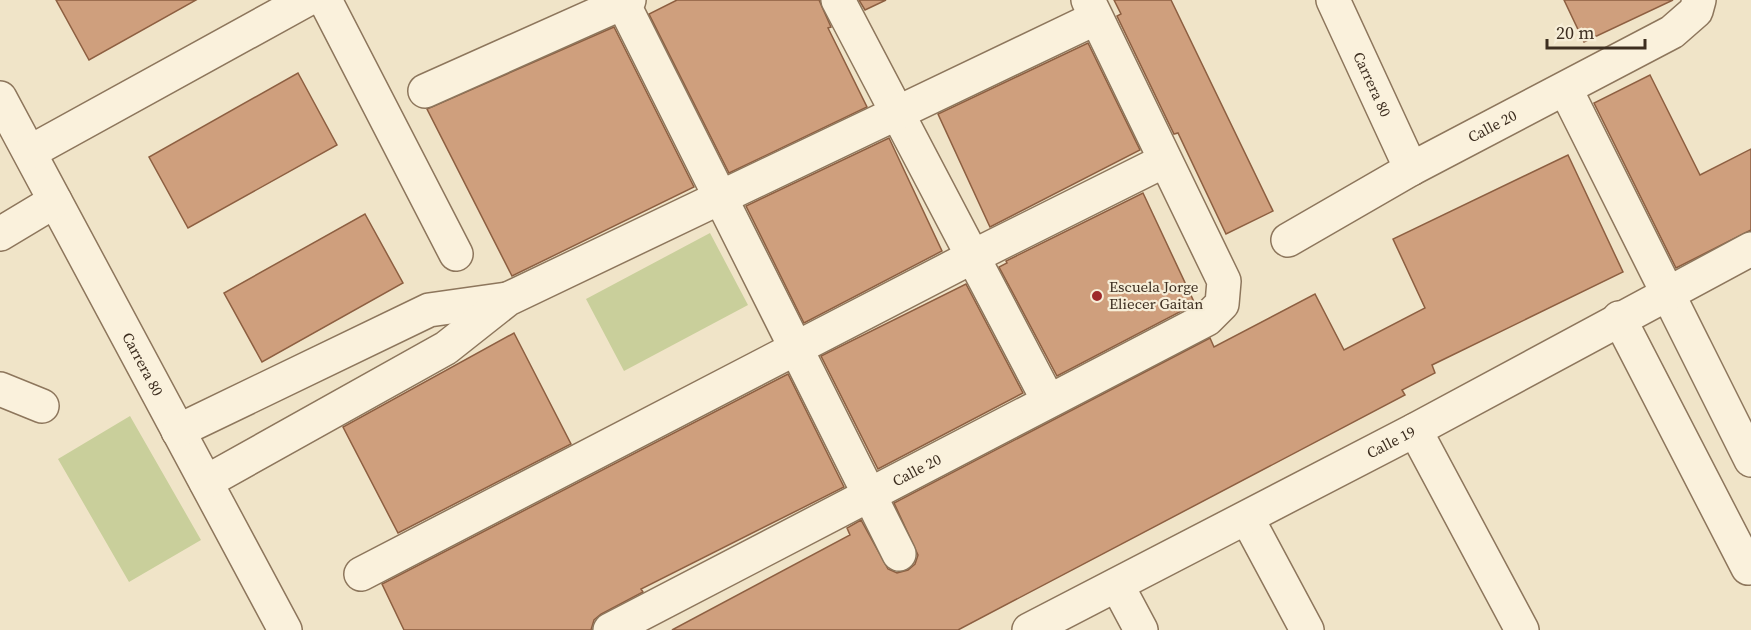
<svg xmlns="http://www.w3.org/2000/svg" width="1751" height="630" font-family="'Source Serif 4',serif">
<rect width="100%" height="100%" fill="#f0e4c8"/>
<path fill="#c9cf9b" d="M710,233L748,305L624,371L586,299Z
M130,416L201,540L129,582L58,459Z"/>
<path fill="#cf9f7d" stroke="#8d5f41" stroke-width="1.5" d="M56,0H196L89,60Z
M677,0H819L831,27L828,28L867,107L729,173L649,14Z
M859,0H886L865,10Z
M1114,0H1171L1273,211L1226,234L1178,133L1174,134L1117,16L1121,14Z
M1564,0H1673L1584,42Z
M614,27L694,187L512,276L427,109Z
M1088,43L1140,150L990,227L938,114Z
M298,73L337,145L188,228L149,157Z
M1650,75L1700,175L1751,149V230L1676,268L1594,103Z
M889,138L942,251L804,323L746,206Z
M1568,155L1623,272L1432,365L1435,373L1402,390L1405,395L958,630H672L850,535L847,528L861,520L888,569L897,573L908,570L915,564L918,555L894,503L1210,338L1214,347L1315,294L1344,350L1425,308L1393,239Z
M1143,193L1195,304L1057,376L999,267L1007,263L1006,261Z
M365,214L403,283L262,362L224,293Z
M966,284L1023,393L878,469L821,356Z
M514,333L571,444L398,533L343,427Z
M788,374L844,487L641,589L643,592L601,614L594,620L591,630H404L382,584Z"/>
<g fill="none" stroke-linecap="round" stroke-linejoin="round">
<g stroke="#8d765c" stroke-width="36">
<g id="minor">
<path d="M325,0L456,254"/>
<path d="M838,0L1048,400"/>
<path id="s1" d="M1333,0L1411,169"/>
<path d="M623,3L899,554"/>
<path d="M1566,90L1751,460"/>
<path d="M425,91L629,0"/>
<path id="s2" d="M0,98L285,630"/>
<path d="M30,152L306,0"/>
<path d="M0,234L55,201"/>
<path id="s3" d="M1288,240L1411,169L1672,32L1696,11L1699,0"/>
<path d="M1619,318L1748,568"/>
<path d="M0,389L42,406"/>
<path d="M1415,430L1522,630"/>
<path d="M178,431L429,310L507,299"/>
<path d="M206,482L446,348L508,299L1096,18"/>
<path d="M1247,518L1307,630"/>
<path d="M361,574L972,257L1164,161"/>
<path d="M1117,585L1141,630"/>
<path id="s4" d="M610,630L1207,319L1222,304L1224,281L1088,0"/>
<path id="s5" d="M1029,630L1415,430L1751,249"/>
</g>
</g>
<use href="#minor" stroke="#faf1dc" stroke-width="33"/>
</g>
<circle fill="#9e2a2b" stroke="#f7eed8" stroke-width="2" cx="1097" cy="296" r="6"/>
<g text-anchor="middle" stroke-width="4.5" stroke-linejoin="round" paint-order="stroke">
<g font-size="15" fill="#3d2e20" stroke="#f7eed8">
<text dy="5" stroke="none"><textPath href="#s1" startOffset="93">Carrera 80</textPath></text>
<text dy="5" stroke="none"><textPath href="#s3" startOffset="234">Calle 20</textPath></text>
<text dy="5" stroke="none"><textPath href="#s2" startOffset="302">Carrera 80</textPath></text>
<text dy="5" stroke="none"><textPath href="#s5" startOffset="408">Calle 19</textPath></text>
<text dy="5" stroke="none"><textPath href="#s4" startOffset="346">Calle 20</textPath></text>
</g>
<g font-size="15" fill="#3d2e20" stroke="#f7eed8" text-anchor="start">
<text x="1109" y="292">Escuela Jorge<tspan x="1109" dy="17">Eliecer Gaitan</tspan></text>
</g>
</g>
<path d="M1547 39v9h98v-9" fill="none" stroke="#3d2e20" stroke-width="3"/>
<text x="1556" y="39" font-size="18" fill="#3d2e20" stroke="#f7eed8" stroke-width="4.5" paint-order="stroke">20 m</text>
</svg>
